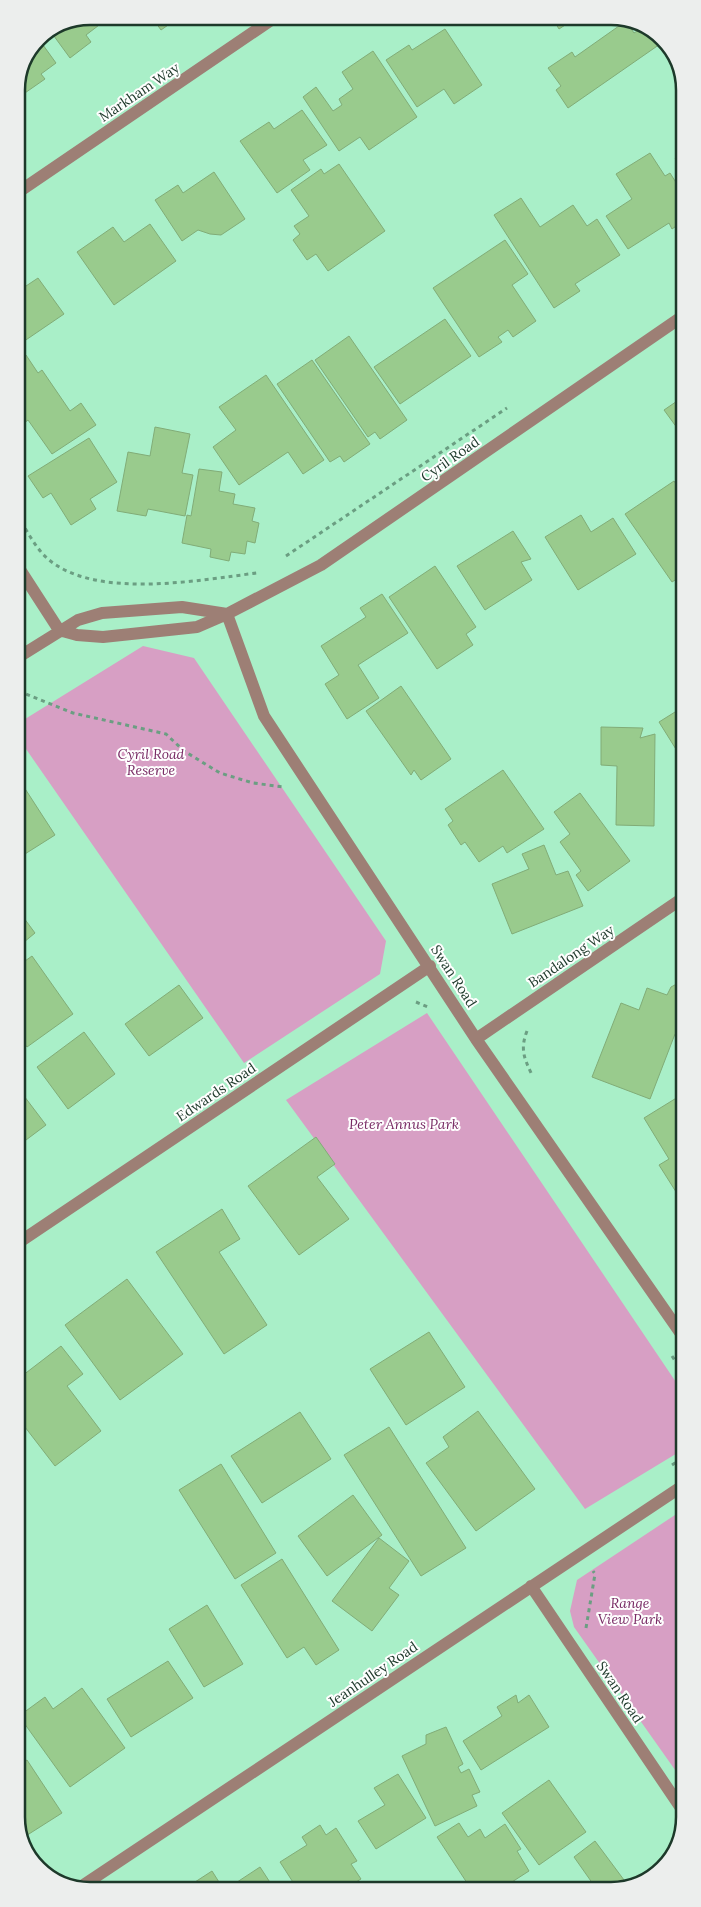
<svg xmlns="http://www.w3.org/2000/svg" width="701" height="1907" font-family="Lora,serif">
<rect width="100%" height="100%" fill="#a9efc8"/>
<path fill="#d79fc4" d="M143,646L194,658L386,941L380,974L244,1063L17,736V724Z
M427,1013L684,1394V1449L585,1509L286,1100Z
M684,1509L685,1784L574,1627L570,1611L577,1580Z"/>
<path fill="#99cb8d" stroke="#81ac77" d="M90,16H111L86,35L91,42L70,58L51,32Z
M151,16H181L161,30Z
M551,16H579L559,29Z
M626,21L634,33L643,27L656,32L663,42L568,108L556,90L561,86L548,68L572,52L575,57Z
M445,29L482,85L454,104L444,89L417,107L386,60L409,45L412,50Z
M38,38L56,63L41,74L45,79L22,95L16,86Z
M373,51L417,117L369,150L360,137L339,151L303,97L316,87L333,111L342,105L339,99L353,89L342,72Z
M302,110L327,145L303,160L310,170L277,193L240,141L269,122L274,129Z
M650,153L665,176L670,173L682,192V222L672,229L669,223L628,249L606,216L632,199L616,174Z
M682,153V179L676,170L681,167L675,158Z
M339,164L385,231L328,271L316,254L307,260L293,240L300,234L294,226L309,216L291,190L321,169L324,174Z
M214,172L245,219L221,235L210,234L198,230L182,241L155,200L178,185L183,193Z
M521,198L540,227L573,205L587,226L597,219L620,255L575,284L580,291L554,308L494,215Z
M150,224L176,261L114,305L77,252L113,227L124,242Z
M505,240L528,274L512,285L536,321L513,337L508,330L498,337L502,342L479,357L433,288Z
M38,278L64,314L17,346V292Z
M445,319L471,356L400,404L374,367Z
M349,336L407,420L380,439L375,432L368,437L315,360Z
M26,355L38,373L42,370L70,411L81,403L96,425L52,454L28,420L23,424L17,416V361Z
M312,360L370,444L344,462L340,456L330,462L277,384Z
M266,375L324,460L303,474L288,452L239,485L213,447L236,430L219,407Z
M683,397V436L664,410Z
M155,427L190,434L182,473L193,475L185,516L148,509L146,516L117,511L128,452L150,456Z
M89,438L117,482L90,499L96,509L71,525L51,493L43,498L28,476Z
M199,469L222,472L219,491L235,494L233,504L255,508L252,521L259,523L255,543L247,541L245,554L231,552L229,561L210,557L211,549L182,543L187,515L191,516Z
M674,481L683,494V575L672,582L625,514Z
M581,515L591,532L613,518L636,554L578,590L545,537Z
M513,531L531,559L521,562L532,580L485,610L457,566Z
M435,566L476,627L466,634L473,645L437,669L389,597Z
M382,594L408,633L358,665L379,698L347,719L325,684L339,675L321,646L366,617L360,608Z
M401,686L451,759L421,780L414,770L411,775L366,711Z
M683,707V752L679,754L659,722Z
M601,727L643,728L640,738L655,734L654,826L616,825L617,766L601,765Z
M503,770L544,829L507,853L503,846L479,862L465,842L461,845L448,825L453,821L445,809Z
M22,784L55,835L17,859V787Z
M580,793L630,861L588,891L576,875L581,871L560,842L570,834L554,812Z
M544,845L556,875L568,871L583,906L512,934L492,884L529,869L522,854Z
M18,910L35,933L18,947Z
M32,956L73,1014L27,1047L18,1035V966Z
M684,980V1037L675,1034L650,1099L592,1077L621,1003L639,1010L647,988L667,995L671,987Z
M179,985L203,1018L149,1056L125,1024Z
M84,1032L115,1074L68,1109L37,1067Z
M18,1088L46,1125L18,1146Z
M678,1097L684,1106V1191L678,1195L659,1165L669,1159L644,1118Z
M316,1137L335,1164L317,1177L349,1219L299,1255L248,1186Z
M222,1209L240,1239L219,1252L267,1325L224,1354L156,1252Z
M127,1279L183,1354L120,1400L65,1325Z
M429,1332L465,1387L406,1425L370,1369Z
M61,1346L83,1374L67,1386L101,1431L55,1466L18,1418V1379Z
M478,1411L535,1489L476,1531L426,1463L449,1447L443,1437Z
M300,1412L331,1459L262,1503L231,1456Z
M389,1427L466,1548L421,1576L344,1455Z
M221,1464L276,1553L235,1579L179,1490Z
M353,1495L382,1535L327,1576L298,1536Z
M379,1538L409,1561L389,1588L399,1595L372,1631L332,1601Z
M282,1559L339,1650L316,1665L304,1647L287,1658L241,1585Z
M207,1605L243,1664L204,1687L169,1629Z
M168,1661L193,1698L131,1737L107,1699Z
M82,1688L125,1748L70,1787L19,1716L45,1697L53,1709Z
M516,1695L518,1703L529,1695L549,1727L481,1770L463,1741L502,1716L497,1707Z
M446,1727L463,1764L458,1767L461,1773L469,1769L480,1792L472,1795L477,1806L435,1826L402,1756L426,1744V1735Z
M27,1760L62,1813L21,1839L19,1836V1765Z
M398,1774L426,1818L376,1849L358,1821L385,1805L374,1788Z
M549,1780L586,1832L539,1865L502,1813Z
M459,1823L468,1837L480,1829L485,1838L505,1824L521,1849L517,1851L529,1871L501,1889H471L437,1837Z
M320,1825L326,1835L336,1828L357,1861L351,1864L361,1879L344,1889L298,1890L280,1862L307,1845L302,1837Z
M595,1841L630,1888H586L593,1884L574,1857Z
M260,1867L275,1890H225Z
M212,1871L224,1890H201L195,1882Z"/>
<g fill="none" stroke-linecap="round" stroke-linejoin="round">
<path stroke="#6b9e82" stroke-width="3" stroke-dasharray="4 4" stroke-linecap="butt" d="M676,294L682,290
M17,515C26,529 36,549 48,559C96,600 199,580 257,573
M286,556L507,408
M17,681L26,694L73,713L166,734L184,751L220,773L253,783L284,787
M416,1002L428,1007
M527,1031C520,1049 524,1058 532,1075
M672,1356L684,1374
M672,1465L684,1457
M586,1628L595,1574L593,1571"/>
<path stroke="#9d7f75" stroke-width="12" d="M17,193L277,16
M17,565L59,630
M227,614L264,716L476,1039L684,1338
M59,630L77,635L103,637L197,627L227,614L321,565L683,316
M17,658L78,620L102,613L182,607L227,614
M476,1039L683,898
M18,1243L430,966
M531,1586L685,1814
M79,1888L684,1485"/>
</g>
<g text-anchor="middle" stroke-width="4" stroke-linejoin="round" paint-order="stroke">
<g font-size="14" fill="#1d392a" stroke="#fefefe">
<text transform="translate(139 92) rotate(-34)" y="5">Markham Way</text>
<text transform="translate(450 459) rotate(-35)" y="5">Cyril Road</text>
<text transform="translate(571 956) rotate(-34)" y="5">Bandalong Way</text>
<text transform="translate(454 976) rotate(57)" y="5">Swan Road</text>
<text transform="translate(216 1092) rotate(-34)" y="5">Edwards Road</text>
<text transform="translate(373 1674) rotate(-34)" y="5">Jeanhulley Road</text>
<text transform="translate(620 1692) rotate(56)" y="5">Swan Road</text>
</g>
<g font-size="14" font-style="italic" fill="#782a64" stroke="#fefefe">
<text x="151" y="759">Cyril Road<tspan x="151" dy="16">Reserve</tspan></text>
<text x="404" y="1129">Peter Annus Park</text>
<text x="630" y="1608">Range<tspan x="630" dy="16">View Park</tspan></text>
</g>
</g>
<path d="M0 0H701V1907H0ZM90 25H611A65 65 0 0 1 676 90V1817A65 65 0 0 1 611 1882H90A65 65 0 0 1 25 1817V90A65 65 0 0 1 90 25Z" fill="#eceeed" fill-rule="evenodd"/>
<path fill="none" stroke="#1d392a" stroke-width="2.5" d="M90 25H611A65 65 0 0 1 676 90V1817A65 65 0 0 1 611 1882H90A65 65 0 0 1 25 1817V90A65 65 0 0 1 90 25Z"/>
</svg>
